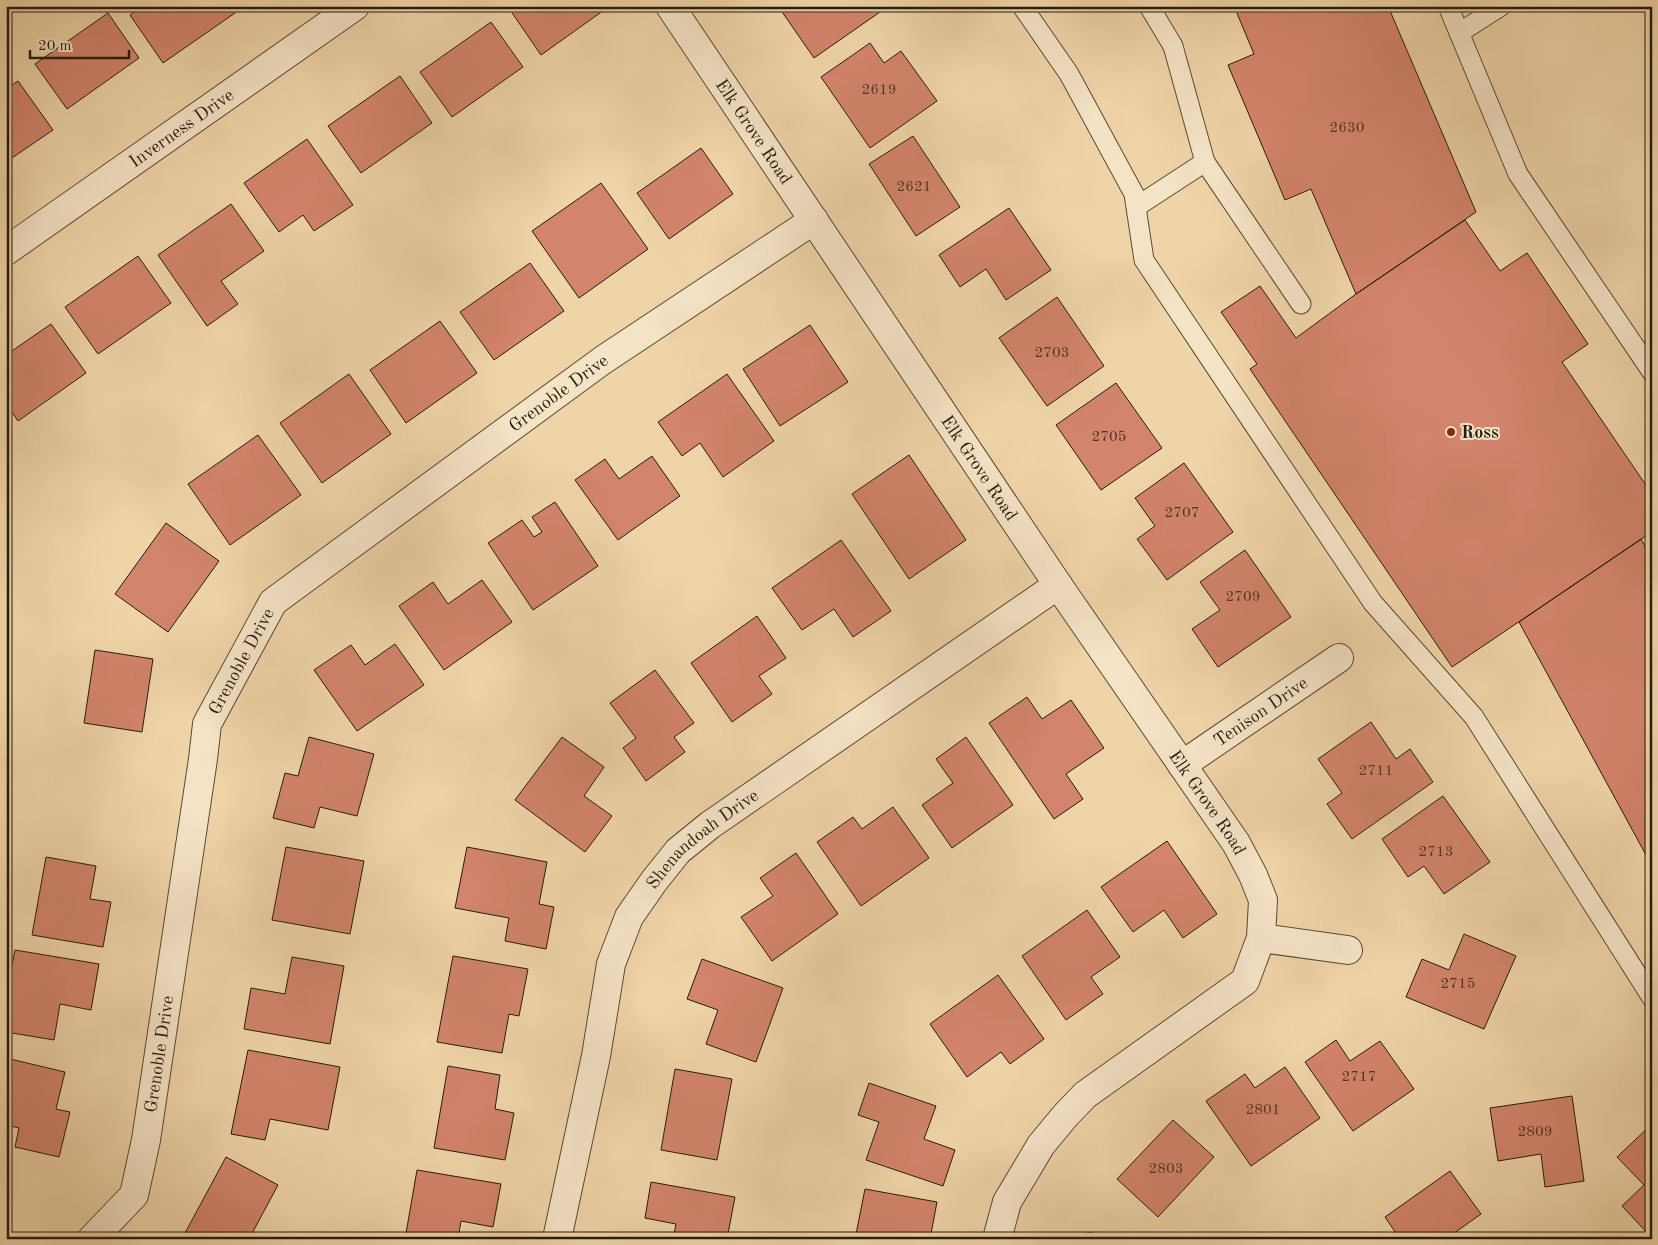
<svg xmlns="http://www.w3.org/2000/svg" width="1658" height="1245" font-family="'Old Standard TT',serif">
<rect width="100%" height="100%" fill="#efd4a8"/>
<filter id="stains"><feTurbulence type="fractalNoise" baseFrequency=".004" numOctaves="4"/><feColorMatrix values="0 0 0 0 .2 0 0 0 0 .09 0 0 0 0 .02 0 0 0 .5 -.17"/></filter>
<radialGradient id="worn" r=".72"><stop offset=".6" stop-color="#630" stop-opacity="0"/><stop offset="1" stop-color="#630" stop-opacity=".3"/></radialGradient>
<path fill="#d2846c" stroke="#251c0f" d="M142,6H231L235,13L163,63L130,15Z
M509,6H605L607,8L541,55L508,7Z
M778,6H876L880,12L814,58Z
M1234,6H1388L1476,212L1356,294L1311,189L1285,200L1228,65L1254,54Z
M108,13L139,58L67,109L35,64Z
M491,22L523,67L452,117L420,72Z
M870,43L884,63L901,51L937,101L870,148L821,77Z
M400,76L432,123L361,173L328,126Z
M18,81L53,130L6,162V89Z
M913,136L960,207L916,236L869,164Z
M307,139L353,205L314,231L303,215L279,232L244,183Z
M701,148L733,194L669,239L637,193Z
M601,183L648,249L579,298L532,231Z
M231,204L264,251L221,281L238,304L207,326L158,255Z
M1009,208L1051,270L1006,300L986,269L960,287L939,255Z
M1465,220L1500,271L1527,253L1588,344L1562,362L1652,494V532L1452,667L1250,369L1257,364L1221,312L1260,286L1296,338L1356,294Z
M138,256L171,303L98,354L65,307Z
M530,263L564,311L494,360L460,312Z
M1057,297L1104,366L1047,406L999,338Z
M440,321L477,373L406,423L370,370Z
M51,324L86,373L18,421L6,403V355Z
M810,325L848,382L780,426L743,369Z
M349,374L391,434L322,483L280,423Z
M727,374L774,441L723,477L700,443L682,456L658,422Z
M1116,383L1162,448L1101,490L1056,425Z
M258,435L301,495L230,545L188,484Z
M909,455L966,540L909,579L852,494Z
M652,456L680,496L618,540L575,480L605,459L619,479Z
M1184,463L1233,532L1167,580L1137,539L1155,526L1135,498Z
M555,502L598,566L533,610L488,543L522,520L534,537L542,532L532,517Z
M166,523L219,561L168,632L115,594Z
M1641,539L1652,559V866L1519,622Z
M841,540L891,611L853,637L834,609L802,630L772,588Z
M1245,550L1291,617L1218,667L1192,629L1220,610L1200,582Z
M482,580L512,622L444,670L399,606L433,582L448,604Z
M757,616L786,658L759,676L772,694L732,722L691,663Z
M395,644L424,685L357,731L314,670L351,645L365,665Z
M95,650L153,659L142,732L84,723Z
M655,670L694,723L674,737L685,752L646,781L623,748L636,738L610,703Z
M1027,697L1042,719L1071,700L1104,748L1066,774L1083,799L1054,819L989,723Z
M1371,722L1396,759L1410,749L1433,782L1352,839L1327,804L1342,793L1318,759Z
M309,737L374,754L357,816L320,807L314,828L273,818L285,773L298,776Z
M562,737L604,767L584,796L612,816L585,852L515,800Z
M966,737L1013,805L952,848L922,805L953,783L936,759Z
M1443,796L1490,862L1444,894L1424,866L1408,877L1382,839Z
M893,807L929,858L861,906L817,842L853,817L862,829Z
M1167,841L1217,914L1183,938L1164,910L1133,932L1101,887Z
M286,847L364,861L350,934L272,920Z
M467,847L547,862L539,904L554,907L546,949L505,941L509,918L455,908Z
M796,853L838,914L772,961L741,917L773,896L760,878Z
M46,857L96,866L90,899L111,902L103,947L32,935Z
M1087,910L1120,957L1091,977L1103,994L1066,1020L1022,956Z
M1464,934L1516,956L1484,1029L1406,997L1422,959L1449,970Z
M15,950L99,964L91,1010L60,1004L54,1040L6,1032V996Z
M453,956L528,969L519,1016L509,1014L502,1053L437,1042Z
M292,957L344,966L330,1044L244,1029L251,988L285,994Z
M702,959L783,988L756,1062L706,1044L718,1010L687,999Z
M998,975L1044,1039L1010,1064L1001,1052L967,1077L930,1024Z
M1336,1040L1350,1061L1380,1041L1414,1089L1353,1131L1305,1062Z
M248,1050L340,1067L328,1130L270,1119L265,1140L231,1134Z
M6,1058L65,1072L56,1109L70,1112L59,1157L15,1147L19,1128L6,1125Z
M448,1066L500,1075L495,1109L514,1113L505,1160L434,1148Z
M1285,1067L1320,1118L1251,1166L1206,1101L1245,1074L1255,1088Z
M675,1069L732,1079L717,1160L661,1150Z
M869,1083L936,1106L924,1139L955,1150L943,1186L866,1160L879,1122L858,1115Z
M1572,1096L1584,1181L1545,1187L1541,1154L1498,1161L1490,1108Z
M1173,1120L1214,1157L1158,1217L1117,1179Z
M1652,1124V1238L1622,1206L1644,1185L1617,1157Z
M226,1157L278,1185L249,1239H195L185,1233Z
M417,1170L501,1184L493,1227L461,1221L458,1239H405Z
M1450,1171L1481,1214L1446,1239H1400L1385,1217Z
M651,1182L735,1197L727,1239H673L676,1224L645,1218Z
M865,1189L937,1202L930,1239H855Z
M1087,1232L1123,1239H1086Z"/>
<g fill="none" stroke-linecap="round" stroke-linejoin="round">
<g stroke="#584a35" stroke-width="21">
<path id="lane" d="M1022,6L1069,74L1134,194L1144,260L1373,603L1474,717L1652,998
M1149,6L1173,46L1205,162L1301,304
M1448,6L1518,174L1652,372
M1459,33L1501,6
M1136,207L1205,162"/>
</g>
<g stroke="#584a35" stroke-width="30">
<g id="street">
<path id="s1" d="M670,6L1058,585L1236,843L1253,875L1263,900L1261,938L1245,981L1085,1095L1065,1116L1041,1145L1007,1202L997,1239"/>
<path id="s2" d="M6,251L355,6"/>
<path id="s3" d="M1182,765L1339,658"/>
<path d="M1261,938L1348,950"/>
<path id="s4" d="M92,1239L134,1195L146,1140L203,759L207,724L273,602L603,360L814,220"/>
<path id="s5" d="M557,1239L596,1056L611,964L629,917L654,881L678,851L710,825L1058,585"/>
</g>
</g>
<use href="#lane" stroke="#f5e3c6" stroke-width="19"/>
<use href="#street" stroke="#f5e3c6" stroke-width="28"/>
</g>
<circle fill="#8f2418" stroke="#f5e3c6" stroke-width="2" cx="1451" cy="432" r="5"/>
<g text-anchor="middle" stroke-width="4" stroke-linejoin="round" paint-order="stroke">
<g font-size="15" fill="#503626">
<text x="879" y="94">2619</text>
<text x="1347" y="132">2630</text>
<text x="914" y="191">2621</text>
<text x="1052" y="357">2703</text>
<text x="1109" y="441">2705</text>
<text x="1182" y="517">2707</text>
<text x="1243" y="601">2709</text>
<text x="1376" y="775">2711</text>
<text x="1436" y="856">2713</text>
<text x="1458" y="988">2715</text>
<text x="1359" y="1081">2717</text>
<text x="1263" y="1114">2801</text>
<text x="1535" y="1136">2809</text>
<text x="1166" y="1173">2803</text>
</g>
<g font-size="18" fill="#251c0f" stroke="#f5e3c6">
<text dy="6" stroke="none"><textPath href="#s2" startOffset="214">Inverness Drive</textPath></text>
<text dy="6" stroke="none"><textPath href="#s1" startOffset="151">Elk Grove Road</textPath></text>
<text dy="6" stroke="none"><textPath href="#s4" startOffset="1030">Grenoble Drive</textPath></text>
<text dy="6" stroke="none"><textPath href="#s1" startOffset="556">Elk Grove Road</textPath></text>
<text dy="6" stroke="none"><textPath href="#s4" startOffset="609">Grenoble Drive</textPath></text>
<text dy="6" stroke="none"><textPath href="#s3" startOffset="95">Tenison Drive</textPath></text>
<text dy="6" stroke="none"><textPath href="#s1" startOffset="961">Elk Grove Road</textPath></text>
<text dy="6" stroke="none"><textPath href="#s5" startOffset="439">Shenandoah Drive</textPath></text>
<text dy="6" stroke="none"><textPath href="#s4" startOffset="204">Grenoble Drive</textPath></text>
</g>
<g font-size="18" font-weight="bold" fill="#251c0f" stroke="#f5e3c6" text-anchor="start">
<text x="1461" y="438">Ross</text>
</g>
</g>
<rect width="1658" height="1245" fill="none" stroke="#efd4a8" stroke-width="25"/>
<rect x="8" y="8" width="1643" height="1230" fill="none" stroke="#251c0f" stroke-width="2.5"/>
<rect x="12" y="12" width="1633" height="1220" fill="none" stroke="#251c0f"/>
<path d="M30 50v8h99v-8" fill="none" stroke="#251c0f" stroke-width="2.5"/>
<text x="38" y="50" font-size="15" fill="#251c0f" stroke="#f5e3c6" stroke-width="4" paint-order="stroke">20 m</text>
<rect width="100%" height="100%" filter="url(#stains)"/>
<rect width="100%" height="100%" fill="url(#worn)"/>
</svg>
